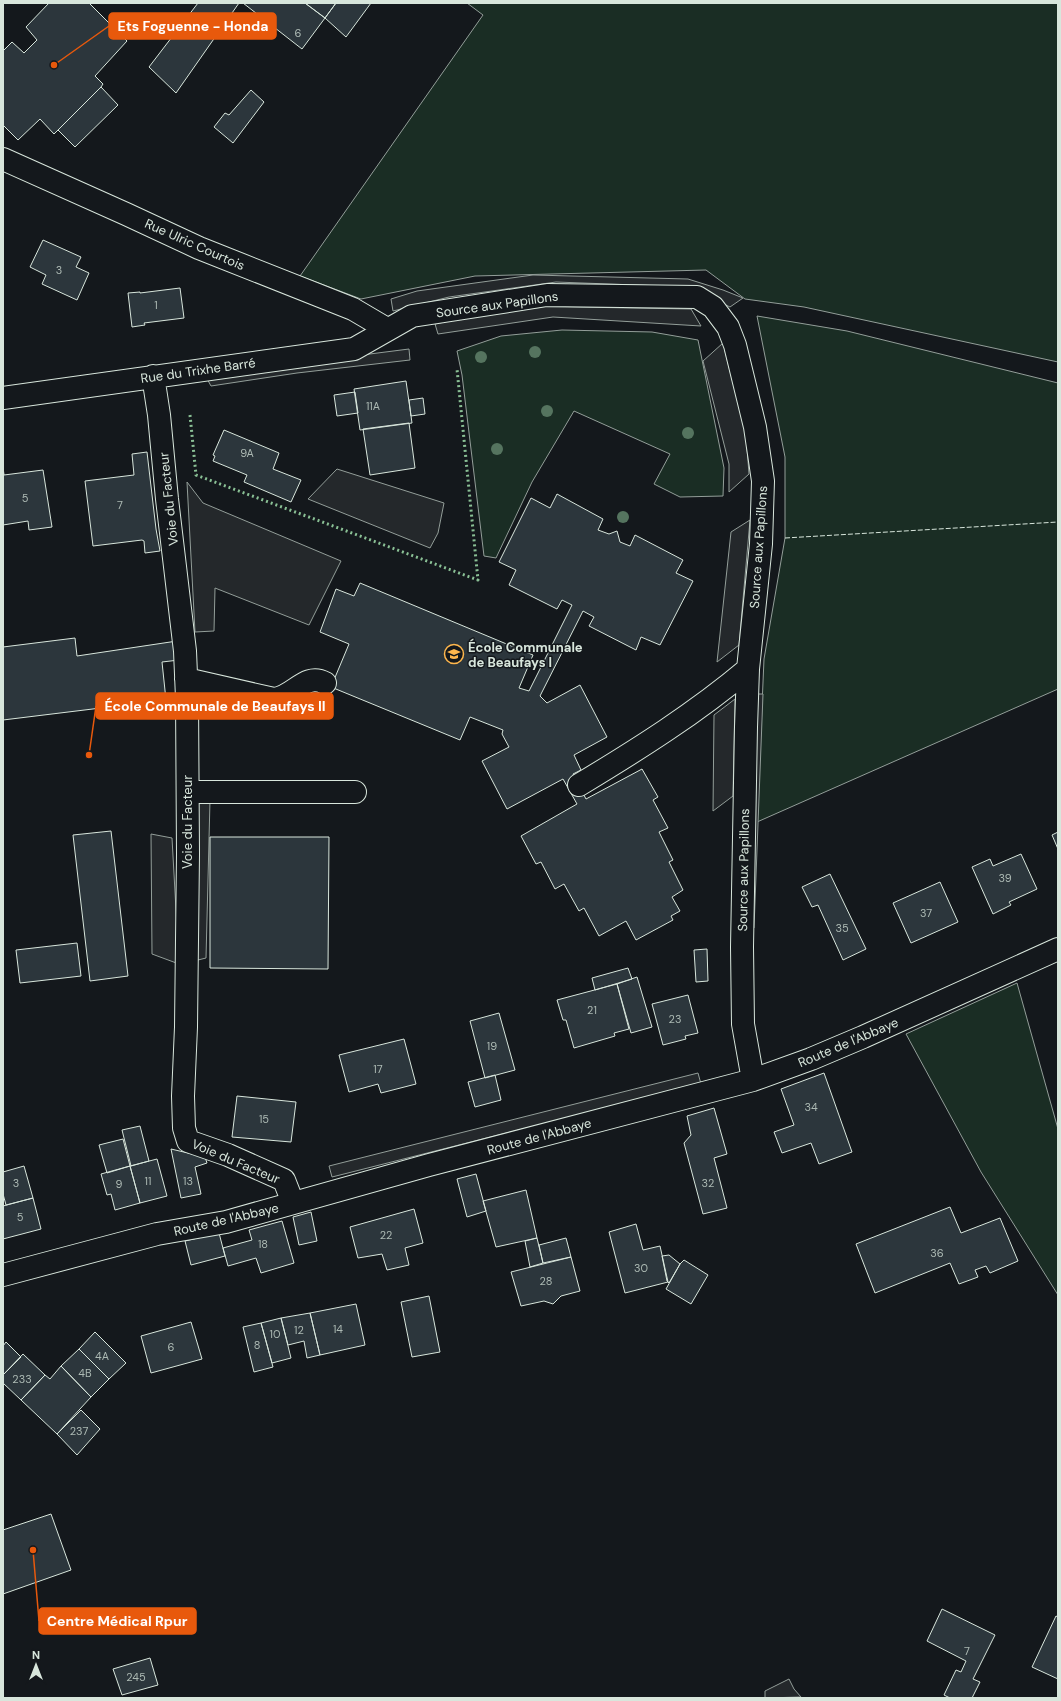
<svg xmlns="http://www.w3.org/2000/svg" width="1061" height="1701" font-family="'DM Sans',sans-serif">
<rect width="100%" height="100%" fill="#14181c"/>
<path fill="#1a2d24" stroke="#939e99" d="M467,3H1058V362L804,307L745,299L706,270L475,276L361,299L300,276L483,15Z
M757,316L847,331L1058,383V689L757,822L764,659L785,538V457Z
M562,330L652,332L698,340L724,468L723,496L680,497L654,484L670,454L574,411L532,482L496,558L484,556L462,375L457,351L501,336Z
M1017,983L1058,1129V1295L981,1172L906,1034Z"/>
<path fill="#24282b" stroke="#939e99" d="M533,275L688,279L723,290L743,298L730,307L689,287L556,282L449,297L393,311L391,299L417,291Z
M517,306L691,309L701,326L553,317L438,334L435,324Z
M723,343L746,435L749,474L729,492V464L703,361Z
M409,349L410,360L297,373L211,386L205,375Z
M337,469L444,503L438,533L430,548L308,499Z
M187,482L203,503L341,561L309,625L215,588L214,631L195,632Z
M750,520L739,645L717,662L731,532Z
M755,694H763L754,928H748Z
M735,699L733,796L713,811L714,715Z
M195,800H210L206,958L194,961Z
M151,834L172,838L179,964L152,954Z
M698,1073L701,1084L332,1177L329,1166Z
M789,1679L794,1689L801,1697L765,1698V1691Z"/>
<path fill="#2c363c" stroke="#d8e6dc" d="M49,3H89L127,41L95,76L103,84L101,87L54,134L40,119L18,140L3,125V51L12,42L24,53L37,40L26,27Z
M198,3H239L176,93L149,67Z
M243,3H305L325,18L302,49Z
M305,3H336L325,18Z
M336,3H371L346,37L325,18Z
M101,87L118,105L75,147L58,130Z
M251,90L264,102L233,143L214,127L225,113L229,115Z
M43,240L81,257L76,267L89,273L77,300L42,284L46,275L30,267Z
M180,288L184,318L144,323L145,325L132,327L128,293L140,292V293Z
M406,381L412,423L360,430L354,389Z
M355,392L358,413L337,416L334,395Z
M423,398L425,414L411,416L409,400Z
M409,423L415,468L370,475L363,429Z
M224,430L279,453L273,469L301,480L291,502L244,482L247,475L213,461L215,456L213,455Z
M147,452L156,529L160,551L145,553L144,541L142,540L93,546L85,481L134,475L132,454Z
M3,467L4,475L43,470L52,527L29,530L28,521L3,525Z
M557,494L603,519L598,530L609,534L617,531L620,542L630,546L635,535L683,560L676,573L693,581L660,645L641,637L636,650L589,626L594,617L583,611L540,696L547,703L580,685L607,737L574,755L581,770L573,774L586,799L642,769L658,797L653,800L668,828L659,832L673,860L669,862L683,890L672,897L680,911L671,916L673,920L636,940L626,921L599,936L584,908L579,911L564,884L555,889L541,862L536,864L521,836L577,804L563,779L507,809L482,761L509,747L502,734L503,730L470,717L460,740L331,687L349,644L320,632L336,589L354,596L360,583L533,655L519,688L529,691L572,605L562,600L557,609L509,585L516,570L499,562L531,498L550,508Z
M75,638L77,656L177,641L179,660L162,662L166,700L3,720V647Z
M111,831L128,976L90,981L73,835Z
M1058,832V849L1052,835Z
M210,837H329L328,969L210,968Z
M1021,854L1037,889L1009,902L1011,905L993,914L972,867L990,859L993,866Z
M830,874L866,949L843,960L818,905L812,907L802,887Z
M940,882L958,922L911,943L893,903Z
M77,943L81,976L20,983L16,950Z
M707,949L708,981L696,982L694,950Z
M628,968L632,979L595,990L592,978Z
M637,977L652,1027L631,1033L617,984Z
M617,984L629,1029L614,1033L615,1036L574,1048L566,1020H563L557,1000Z
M688,995L698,1033L685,1036L686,1039L663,1045L652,1004Z
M499,1013L515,1070L485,1078L470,1021Z
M404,1039L416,1084L381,1093L378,1084L349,1092L339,1055Z
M824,1073L852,1152L819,1164L811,1143L782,1153L774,1132L794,1125L781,1089Z
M495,1075L501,1100L475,1107L468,1082Z
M237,1096L296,1102L291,1142L232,1137Z
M714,1108L727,1154L714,1158L727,1208L703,1214L684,1143L691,1135L687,1116Z
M140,1126L149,1161L131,1166L122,1130Z
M123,1139L130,1166L107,1173L99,1145Z
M171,1149L205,1157L207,1163L195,1167L201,1194L181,1198Z
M157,1159L167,1196L140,1203L130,1166Z
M24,1166L33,1198L6,1205L3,1194V1172Z
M130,1166L140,1203L115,1210L111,1194L107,1195L101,1174Z
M476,1174L486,1211L467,1217L457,1179Z
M526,1190L537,1238L496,1247L483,1201Z
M33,1198L41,1229L3,1239V1206Z
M950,1207L961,1233L1000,1218L1018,1261L990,1273L986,1266L975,1270L978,1277L959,1284L950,1263L875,1293L856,1244Z
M414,1209L423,1243L405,1248L409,1265L387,1270L382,1254L358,1258L350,1227Z
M311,1212L317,1241L299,1245L293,1217Z
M282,1221L294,1263L261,1273L256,1258L228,1266L223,1248L252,1240L249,1230Z
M636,1224L643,1250L660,1246L668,1282L625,1293L609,1232Z
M219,1233L225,1256L191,1265L185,1241Z
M537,1238L543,1263L530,1267L525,1241Z
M566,1238L571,1257L543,1263L539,1245Z
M669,1255L680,1264L669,1283L667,1281L662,1256Z
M571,1257L580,1291L561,1296L553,1304L544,1301L521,1306L511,1272Z
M684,1260L708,1275L691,1304L666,1289L680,1264Z
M429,1296L440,1352L412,1357L401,1302Z
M356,1304L365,1345L320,1355L310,1313Z
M310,1313L320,1355L307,1358L304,1341L288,1345L281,1318Z
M281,1318L291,1358L272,1363L261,1323Z
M191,1322L202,1359L151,1373L141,1336Z
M261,1323L273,1367L254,1372L243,1327Z
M95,1332L126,1363L109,1379L79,1349Z
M6,1342L21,1357L3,1375V1346Z
M79,1349L109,1379L91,1397L61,1366Z
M23,1354L45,1375L21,1400L3,1383V1375Z
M61,1366L91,1397L57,1434L21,1400L45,1375L50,1379Z
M81,1410L100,1429L77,1455L57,1434Z
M51,1514L71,1570L3,1594V1530Z
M942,1609L995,1635L973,1679L980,1682L972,1698H950L944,1695L956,1670L961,1672L966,1661L927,1641Z
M1056,1616L1058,1617V1679L1032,1667Z
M150,1658L158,1685L122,1695L113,1669Z"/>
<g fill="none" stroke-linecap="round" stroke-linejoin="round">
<g stroke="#d8e6dc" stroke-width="24">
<path id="minor" d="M3,159L126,214L199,248L353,309L387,329
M153,376L159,415L167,499L185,651L187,698L188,854L186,1027L183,1096L184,1128L188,1141L228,1155L284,1180L293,1203
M3,398L354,349L412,316L547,295L697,297L713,307L728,327L735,345L755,427L763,481L761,544L748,669L746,727L742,947L743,1024L753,1080
M186,679L274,699C294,697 305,672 325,683
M579,785C637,750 696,713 748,669
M188,792H355
M3,1275L157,1234L226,1222L429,1165L753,1080L811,1059L863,1037L1058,949"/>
</g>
<use href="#minor" stroke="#14181c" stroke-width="22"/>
<path stroke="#8ac095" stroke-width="3" stroke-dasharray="2 3" stroke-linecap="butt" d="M190,415L196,475L478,580L457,369"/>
<path stroke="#d8e6dc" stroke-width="1" stroke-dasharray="5 2" stroke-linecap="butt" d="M785,538L1058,522"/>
</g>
<g fill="#55745f">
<circle cx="535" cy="352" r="6"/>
<circle cx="481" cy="357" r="6"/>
<circle cx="547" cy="411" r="6"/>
<circle cx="688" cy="433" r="6"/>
<circle cx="497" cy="449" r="6"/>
<circle cx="623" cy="517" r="6"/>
</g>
<defs>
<g id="school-ring" transform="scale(1)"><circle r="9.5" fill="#14181c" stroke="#ffb74d" stroke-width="1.5"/><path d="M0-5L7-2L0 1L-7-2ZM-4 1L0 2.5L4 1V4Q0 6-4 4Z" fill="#ffb74d"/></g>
</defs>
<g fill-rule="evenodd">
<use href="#school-ring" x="454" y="654"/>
</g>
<g text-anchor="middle" stroke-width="3" stroke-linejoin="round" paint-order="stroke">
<g font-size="11" fill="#adbab4">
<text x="298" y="37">6</text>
<text x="59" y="274">3</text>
<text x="156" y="309">1</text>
<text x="373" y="410">11A</text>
<text x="247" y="457">9A</text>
<text x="25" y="502">5</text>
<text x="120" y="509">7</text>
<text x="1005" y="882">39</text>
<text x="926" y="917">37</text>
<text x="842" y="932">35</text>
<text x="592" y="1014">21</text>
<text x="675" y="1023">23</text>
<text x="492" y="1050">19</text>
<text x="378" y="1073">17</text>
<text x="811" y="1111">34</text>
<text x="264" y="1123">15</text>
<text x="148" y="1185">11</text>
<text x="188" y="1185">13</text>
<text x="16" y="1187">3</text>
<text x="708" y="1187">32</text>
<text x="119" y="1188">9</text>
<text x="20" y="1221">5</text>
<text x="386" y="1239">22</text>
<text x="263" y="1248">18</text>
<text x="937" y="1257">36</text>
<text x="641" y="1272">30</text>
<text x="546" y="1285">28</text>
<text x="338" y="1333">14</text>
<text x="299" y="1334">12</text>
<text x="275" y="1338">10</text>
<text x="257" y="1349">8</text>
<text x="171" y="1351">6</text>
<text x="102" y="1360">4A</text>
<text x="85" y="1377">4B</text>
<text x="22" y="1383">233</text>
<text x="79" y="1435">237</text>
<text x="967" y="1655">7</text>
<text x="136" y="1681">245</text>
</g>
<g font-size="13" fill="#d8e6dc" stroke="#14181c">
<text transform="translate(195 244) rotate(24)" y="5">Rue Ulric Courtois</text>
<text transform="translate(497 304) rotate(-8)" y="5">Source aux Papillons</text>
<text transform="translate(198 370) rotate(-8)" y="5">Rue du Trixhe Barré</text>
<text transform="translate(168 499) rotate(-96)" y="5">Voie du Facteur</text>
<text transform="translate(758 547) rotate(-86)" y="5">Source aux Papillons</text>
<text transform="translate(187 822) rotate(-90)" y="5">Voie du Facteur</text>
<text transform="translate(743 870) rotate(-89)" y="5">Source aux Papillons</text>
<text transform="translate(848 1042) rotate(-23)" y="5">Route de l'Abbaye</text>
<text transform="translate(539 1136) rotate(-15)" y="5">Route de l'Abbaye</text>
<text transform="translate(236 1161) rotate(23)" y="5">Voie du Facteur</text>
<text transform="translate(226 1219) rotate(-13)" y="5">Route de l'Abbaye</text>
</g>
<g font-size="13" font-weight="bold" fill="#d8e6dc" stroke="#14181c" text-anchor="start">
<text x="468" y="652">École Communale<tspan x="468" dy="15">de Beaufays I</tspan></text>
</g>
</g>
<path fill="none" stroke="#e8590c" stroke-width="1.5" d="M54 65L109 26M89 755L96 706M33 1550L39 1621"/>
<g fill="#e8590c" stroke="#14181c" stroke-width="1.5">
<circle cx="54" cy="65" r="4"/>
<circle cx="89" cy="755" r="4"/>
<circle cx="33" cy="1550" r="4"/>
</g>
<g fill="#e8590c" stroke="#e8590c" stroke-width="1.5">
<rect x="109" y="13" width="167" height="26" rx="4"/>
<rect x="96" y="693" width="237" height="26" rx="4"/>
<rect x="39" y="1608" width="157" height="26" rx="4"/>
</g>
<g font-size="14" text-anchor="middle" font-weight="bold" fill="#fff">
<text x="193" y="31">Ets Foguenne - Honda</text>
<text x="215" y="711">École Communale de Beaufays II</text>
<text x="117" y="1626">Centre Médical Rpur</text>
</g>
<rect width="1061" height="1701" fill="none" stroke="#d8e6dc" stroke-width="8"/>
<g transform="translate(36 1665)" stroke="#14181c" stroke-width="3" paint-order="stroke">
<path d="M0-3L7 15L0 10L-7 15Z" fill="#d8e6dc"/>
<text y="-6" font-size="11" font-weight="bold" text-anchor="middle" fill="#d8e6dc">N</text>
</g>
</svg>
